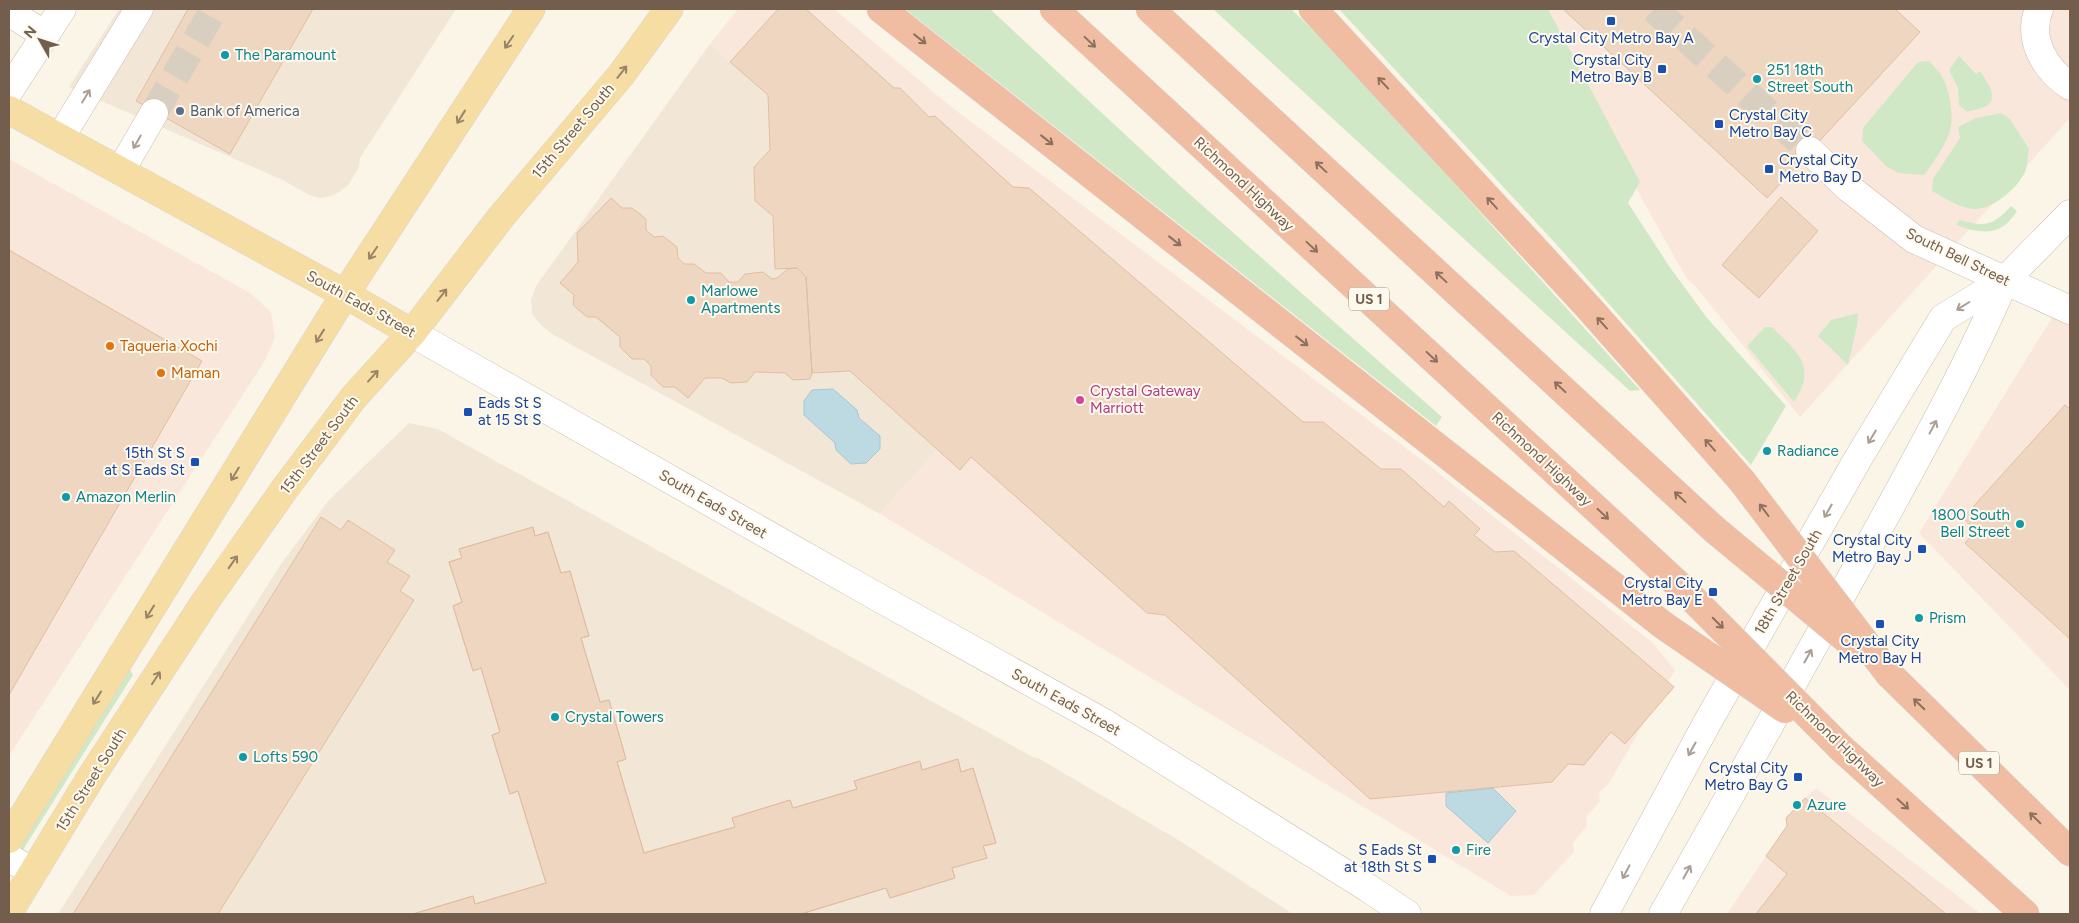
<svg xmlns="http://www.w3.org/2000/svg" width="2079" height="923" font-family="Figtree,sans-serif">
<rect width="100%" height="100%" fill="#fbf5e7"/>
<path fill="#f2e7d6" d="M119,9H456L360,158L359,167L349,184L341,191L331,196L320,198L309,195L283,180L69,87Z
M710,44L768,95L773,216L797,268L850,371L938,449L880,514L552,334L541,325L532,314L531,300L536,286Z
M409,423L438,429L452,437L1033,757L1038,758L1180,841L1293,914H58L281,564L328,501Z"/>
<path fill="#fae7db" d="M738,9H834L950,106L1431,467L1653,643L1675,670L1609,783L1599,793L1600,801L1586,817L1587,826L1573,843L1574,852L1534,895L1511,896L880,514L937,449L850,371L812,373L797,268L775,269L773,216L755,201L754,167L770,150L768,95L710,44Z
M1546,9H2070V118L1800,417L1697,288L1687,279L1643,201Z
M9,159L250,293L271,312L275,337L266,359L9,756Z
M2070,294V690L1919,533L2058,308Z
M1816,788L1981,914H1727L1805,798Z"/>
<path fill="#d1e8c6" d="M905,9H990L1186,191L1442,417L1436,426Z
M1213,9H1291L1334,50L1640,390L1630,391Z
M1339,9H1548L1640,182L1628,203L1669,266L1707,318L1786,406L1751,465L1557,245Z
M1959,56L1976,74L1980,71C1986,80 2000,98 1986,106C1981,109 1972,110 1967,112L1959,105L1958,88L1949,70Z
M1929,61C1933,66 1939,71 1942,76C1950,91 1955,118 1949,134C1943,149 1933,163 1924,175L1898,173L1886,166L1862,141L1863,128L1918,62Z
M2001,113L2010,119L2029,149C2027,156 2028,166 2025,172C2018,188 1992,210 1974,209C1959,208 1945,198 1932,191L1933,179L1960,138L1958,127L1976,118Z
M2011,206L2017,211C2001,237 1981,234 1956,225L1960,220C1985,227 1993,226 2011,206Z
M1858,313L1857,326L1848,365L1818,336L1831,320Z
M1765,327H1772C1797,353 1818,365 1794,402L1747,346Z
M124,668L130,669L133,675L9,872V851Z"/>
<path fill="#bddae3" stroke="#a3c9d4" d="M833,389L857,410L859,418L880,436V449L866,463L851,464L836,450L835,443L804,415V401L812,390Z
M1493,788L1516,811L1488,843L1446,806V793Z"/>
<path fill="#eed6c0" stroke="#e0bfa2" d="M188,9H313L230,154L136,101Z
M778,9H806L894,88H900L929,117L935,116L1013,187L1029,188L1303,422H1323L1381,469H1401L1444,507L1449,501L1480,529L1474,535L1495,552L1514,551L1674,687L1625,744L1611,732L1584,765L1568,764L1552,782L1370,799L1165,615L1147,613L971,457L960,470L850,371L812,373L806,277L797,268L775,269L773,216L755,201L754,167L770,150L768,95L730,62Z
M1563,9H1895L1920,32L1767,198Z
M1781,197L1818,231L1759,298L1722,265Z
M611,198L622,208H632L646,219V230L654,237L663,236L677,247L678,258L684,264H694L706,273H721L729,282H738L745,274L763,272L772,279L777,278L788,269L797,268L806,277L812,373L810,379L793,380L785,373L755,372L747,382L731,383L722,378H705L688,398L675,387H663L651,375V366L644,359H632L620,347V337L596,317H587L573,305L574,295L560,283L578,262L577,233Z
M9,250L202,361L9,695Z
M2065,405L2070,409V639L1965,543L1976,530L1963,518Z
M321,517L341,530L348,520L395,550L387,562L410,576L400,591L414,600L218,914H73Z
M533,527L535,536L548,532L561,573L570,571L589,636L581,638L600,702L609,700L626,759L617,762L644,853L735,827L732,818L790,800L793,808L857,789L854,781L920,761L922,770L958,759L961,772L973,768L996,843L983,846L987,858L952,868L955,878L890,898L886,888L801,914H413L473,896L475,904L546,883L518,791L510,794L492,735L500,732L481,668L473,671L453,606L462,602L449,562L462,558L459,549Z
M533,527L535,536L548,532L561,573L570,571L589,636L581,638L600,702L609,700L626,759L617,762L644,853L735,827L732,818L790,800L793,808L857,789L854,781L920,761L922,770L958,759L961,772L973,768L996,843L983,846L987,858L952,868L955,878L890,898L886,888L801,914H413L473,896L475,904L546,883L518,791L510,794L492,735L500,732L481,668L473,671L453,606L462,602L449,562L462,558L459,549Z
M1805,798L1946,914H1756L1787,874L1766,856L1787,826L1786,818Z"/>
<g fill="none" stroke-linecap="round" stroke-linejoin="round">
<path stroke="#d9cfc0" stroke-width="28" stroke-dasharray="28 14" stroke-linecap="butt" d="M1654,9L1810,151
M154,113L214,9"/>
<g stroke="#ccbdae" stroke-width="29">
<path id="minor" d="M2039,9C2027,40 2045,69 2070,86
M9,12L45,35
M9,91L62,9
M60,138L139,9
M1810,151L1850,189L1914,239L2070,310
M121,170L154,113
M412,333L874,595L1106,724L1368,888L1407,914
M9,858L33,872
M1604,914L1707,723L1859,457L1943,318L2005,280L2070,214
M1663,914C1730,797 1795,679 1860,562C1911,469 1963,377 2005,280"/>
</g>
<g stroke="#dbd5d1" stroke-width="29">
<path id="major" d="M9,110L345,294L412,333
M9,839L345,294L531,9
M9,912L91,777L205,602L286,487L354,397L412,333L501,217L621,75L669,9"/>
</g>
<g stroke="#dbd5d1" stroke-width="29">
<path id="highway" d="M881,9L1663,625
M1054,9L1683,589
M1150,9L1715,530
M1313,9L1588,307L1742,481
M1889,674L2070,852
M1841,748L2025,914"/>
</g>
<use href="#minor" stroke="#fff" stroke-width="28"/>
<use href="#major" stroke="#f5dda4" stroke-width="28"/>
<use href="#highway" stroke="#f1bda2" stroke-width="28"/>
<g stroke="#dbd5d1" stroke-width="29" stroke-linecap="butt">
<path id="highway-bridge" d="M1742,481L1889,674
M1715,530L1851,643
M1683,589L1841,748
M1663,625L1785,709"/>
</g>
<use href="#highway-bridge" stroke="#f1bda2" stroke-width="28"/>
</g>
<defs><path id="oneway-shaft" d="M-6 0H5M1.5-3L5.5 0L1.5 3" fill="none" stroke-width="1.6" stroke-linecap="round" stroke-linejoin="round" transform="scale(1.25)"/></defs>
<g stroke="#8c715e">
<use href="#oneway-shaft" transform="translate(920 39) rotate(38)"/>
<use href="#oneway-shaft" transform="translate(1090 42) rotate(43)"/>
<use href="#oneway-shaft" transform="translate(1383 83) rotate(-133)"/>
<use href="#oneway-shaft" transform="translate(1047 140) rotate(38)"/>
<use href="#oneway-shaft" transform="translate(1321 167) rotate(-137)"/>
<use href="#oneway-shaft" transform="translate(1492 203) rotate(-132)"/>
<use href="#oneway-shaft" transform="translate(1175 241) rotate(38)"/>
<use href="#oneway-shaft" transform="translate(1312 247) rotate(43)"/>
<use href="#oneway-shaft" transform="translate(1441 277) rotate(-137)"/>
<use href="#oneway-shaft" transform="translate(1602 323) rotate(-132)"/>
<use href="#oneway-shaft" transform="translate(1302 341) rotate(38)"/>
<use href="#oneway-shaft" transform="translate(1432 357) rotate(43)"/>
<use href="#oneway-shaft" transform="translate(1560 387) rotate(-137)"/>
<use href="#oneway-shaft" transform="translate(1710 445) rotate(-132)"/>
<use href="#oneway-shaft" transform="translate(1680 497) rotate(-137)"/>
<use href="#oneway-shaft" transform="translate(1764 510) rotate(-127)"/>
<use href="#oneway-shaft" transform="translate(1603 514) rotate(43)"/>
<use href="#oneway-shaft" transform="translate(1718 623) rotate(45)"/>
<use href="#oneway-shaft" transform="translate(1919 704) rotate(-136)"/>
<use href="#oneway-shaft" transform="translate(1903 804) rotate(42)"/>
<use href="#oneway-shaft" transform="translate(2035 818) rotate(-136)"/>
</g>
<g stroke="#9a8467">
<use href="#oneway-shaft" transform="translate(509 42) rotate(124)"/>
<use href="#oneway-shaft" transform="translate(622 72) rotate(-52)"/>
<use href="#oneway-shaft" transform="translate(461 117) rotate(122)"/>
<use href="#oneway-shaft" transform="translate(373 253) rotate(124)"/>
<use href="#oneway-shaft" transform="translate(442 295) rotate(-52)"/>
<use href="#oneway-shaft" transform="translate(320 336) rotate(122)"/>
<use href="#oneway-shaft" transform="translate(373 376) rotate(-48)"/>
<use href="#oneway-shaft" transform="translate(235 474) rotate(121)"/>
<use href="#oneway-shaft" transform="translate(233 562) rotate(-55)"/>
<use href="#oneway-shaft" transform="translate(150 612) rotate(122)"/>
<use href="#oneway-shaft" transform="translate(156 678) rotate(-57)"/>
<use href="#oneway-shaft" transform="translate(97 698) rotate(122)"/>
</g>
<g stroke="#ab9e94">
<use href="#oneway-shaft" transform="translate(86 96) rotate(-59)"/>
<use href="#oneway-shaft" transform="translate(137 142) rotate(120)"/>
<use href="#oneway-shaft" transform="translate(1963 306) rotate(148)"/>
<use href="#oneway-shaft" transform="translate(1933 427) rotate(-62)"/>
<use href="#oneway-shaft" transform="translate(1872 437) rotate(121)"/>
<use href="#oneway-shaft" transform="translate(1828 511) rotate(120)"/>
<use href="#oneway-shaft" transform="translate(1808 656) rotate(-61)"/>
<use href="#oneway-shaft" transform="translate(1692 749) rotate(119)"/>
<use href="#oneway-shaft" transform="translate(1626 872) rotate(118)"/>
<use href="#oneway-shaft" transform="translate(1687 872) rotate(-61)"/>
</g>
<g fill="#1a4fb4" stroke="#fef9ed" stroke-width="2">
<rect x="1606" y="16" width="10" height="10" rx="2.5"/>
<rect x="1657" y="64" width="10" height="10" rx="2.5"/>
<rect x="1714" y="119" width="10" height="10" rx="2.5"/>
<rect x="1764" y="164" width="10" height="10" rx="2.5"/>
<rect x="463" y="407" width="10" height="10" rx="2.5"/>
<rect x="190" y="457" width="10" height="10" rx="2.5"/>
<rect x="1917" y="544" width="10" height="10" rx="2.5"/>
<rect x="1708" y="587" width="10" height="10" rx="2.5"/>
<rect x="1875" y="619" width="10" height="10" rx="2.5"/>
<rect x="1793" y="772" width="10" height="10" rx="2.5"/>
<rect x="1427" y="854" width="10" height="10" rx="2.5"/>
</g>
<g fill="#0f9aa8" stroke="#fef9ed" stroke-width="2">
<circle cx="225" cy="55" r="5"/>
<circle cx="1757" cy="79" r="5"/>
<circle cx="691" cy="300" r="5"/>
<circle cx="1767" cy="451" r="5"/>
<circle cx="66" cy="497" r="5"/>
<circle cx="2020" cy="524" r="5"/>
<circle cx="1919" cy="618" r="5"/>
<circle cx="555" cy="717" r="5"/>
<circle cx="243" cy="757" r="5"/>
<circle cx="1797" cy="805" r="5"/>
<circle cx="1456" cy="850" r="5"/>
</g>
<circle fill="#5c6f8a" stroke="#fef9ed" stroke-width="2" cx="180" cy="111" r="5"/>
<g fill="#e8710a" stroke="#fef9ed" stroke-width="2">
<circle cx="110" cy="346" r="5"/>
<circle cx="161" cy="373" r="5"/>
</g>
<circle fill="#d1479c" stroke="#fef9ed" stroke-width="2" cx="1080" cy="400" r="5"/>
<g text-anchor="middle" stroke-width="4" stroke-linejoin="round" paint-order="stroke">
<g fill="#fef9ed" stroke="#9d8c7d" stroke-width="1">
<rect x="1349" y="287.5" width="40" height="23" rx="4"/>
<rect x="1959" y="751.5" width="40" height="23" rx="4"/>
</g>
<g font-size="14" font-weight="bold" fill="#735e4d">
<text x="1369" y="304">US 1</text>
<text x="1979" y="768">US 1</text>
</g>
<g font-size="15" fill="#164399" stroke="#fef9ed" text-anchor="end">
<text x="1611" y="43" text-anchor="middle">Crystal City Metro Bay A</text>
<text x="1652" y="65">Crystal City<tspan x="1652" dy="17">Metro Bay B</tspan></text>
<text x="1729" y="120" text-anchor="start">Crystal City<tspan x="1729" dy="17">Metro Bay C</tspan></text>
<text x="1779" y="165" text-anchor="start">Crystal City<tspan x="1779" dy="17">Metro Bay D</tspan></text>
<text x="478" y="408" text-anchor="start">Eads St S<tspan x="478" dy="17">at 15 St S</tspan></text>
<text x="185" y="458">15th St S<tspan x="185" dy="17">at S Eads St</tspan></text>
<text x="1912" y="545">Crystal City<tspan x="1912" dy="17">Metro Bay J</tspan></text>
<text x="1703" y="588">Crystal City<tspan x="1703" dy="17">Metro Bay E</tspan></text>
<text x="1880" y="646" text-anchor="middle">Crystal City<tspan x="1880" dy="17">Metro Bay H</tspan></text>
<text x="1788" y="773">Crystal City<tspan x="1788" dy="17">Metro Bay G</tspan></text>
<text x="1422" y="855">S Eads St<tspan x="1422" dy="17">at 18th St S</tspan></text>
</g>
<g font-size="15" fill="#0d838f" stroke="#fef9ed" text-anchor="start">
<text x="235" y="60">The Paramount</text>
<text x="1767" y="75">251 18th<tspan x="1767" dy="17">Street South</tspan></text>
<text x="701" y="296">Marlowe<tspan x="701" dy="17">Apartments</tspan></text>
<text x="1777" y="456">Radiance</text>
<text x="76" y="502">Amazon Merlin</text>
<text x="2010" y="520" text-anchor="end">1800 South<tspan x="2010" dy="17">Bell Street</tspan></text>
<text x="1929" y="623">Prism</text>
<text x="565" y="722">Crystal Towers</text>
<text x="253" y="762">Lofts 590</text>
<text x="1807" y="810">Azure</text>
<text x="1466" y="855">Fire</text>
</g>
<g font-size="15" fill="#4e5e75" stroke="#fef9ed" text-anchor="start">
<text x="190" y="116">Bank of America</text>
</g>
<g font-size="15" fill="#735e4d" stroke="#fef9ed">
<text transform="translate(573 131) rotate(-50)" y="5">15th Street South</text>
<text transform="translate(1244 184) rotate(43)" y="5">Richmond Highway</text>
<text transform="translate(1958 257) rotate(26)" y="5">South Bell Street</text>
<text transform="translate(361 304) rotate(29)" y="5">South Eads Street</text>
<text transform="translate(319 445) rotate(-53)" y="5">15th Street South</text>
<text transform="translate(1542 459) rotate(43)" y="5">Richmond Highway</text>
<text transform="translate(713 504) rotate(30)" y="5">South Eads Street</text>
<text transform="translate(1788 582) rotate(-60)" y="5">18th Street South</text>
<text transform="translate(1066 702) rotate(29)" y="5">South Eads Street</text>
<text transform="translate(1835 739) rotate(44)" y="5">Richmond Highway</text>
<text transform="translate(91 780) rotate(-58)" y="5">15th Street South</text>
</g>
<g font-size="15" fill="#c56008" stroke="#fef9ed" text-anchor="start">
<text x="120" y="351">Taqueria Xochi</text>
<text x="171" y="378">Maman</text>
</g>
<g font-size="15" fill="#b23c85" stroke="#fef9ed" text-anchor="start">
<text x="1090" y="396">Crystal Gateway<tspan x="1090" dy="17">Marriott</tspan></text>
</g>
</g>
<rect width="2079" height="923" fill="none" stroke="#735e4d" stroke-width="20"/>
<g transform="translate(40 40) rotate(309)" stroke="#fef9ed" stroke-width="4" paint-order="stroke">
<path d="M0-4L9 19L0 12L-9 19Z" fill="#735e4d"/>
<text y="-8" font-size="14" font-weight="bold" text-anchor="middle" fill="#735e4d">N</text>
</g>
</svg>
